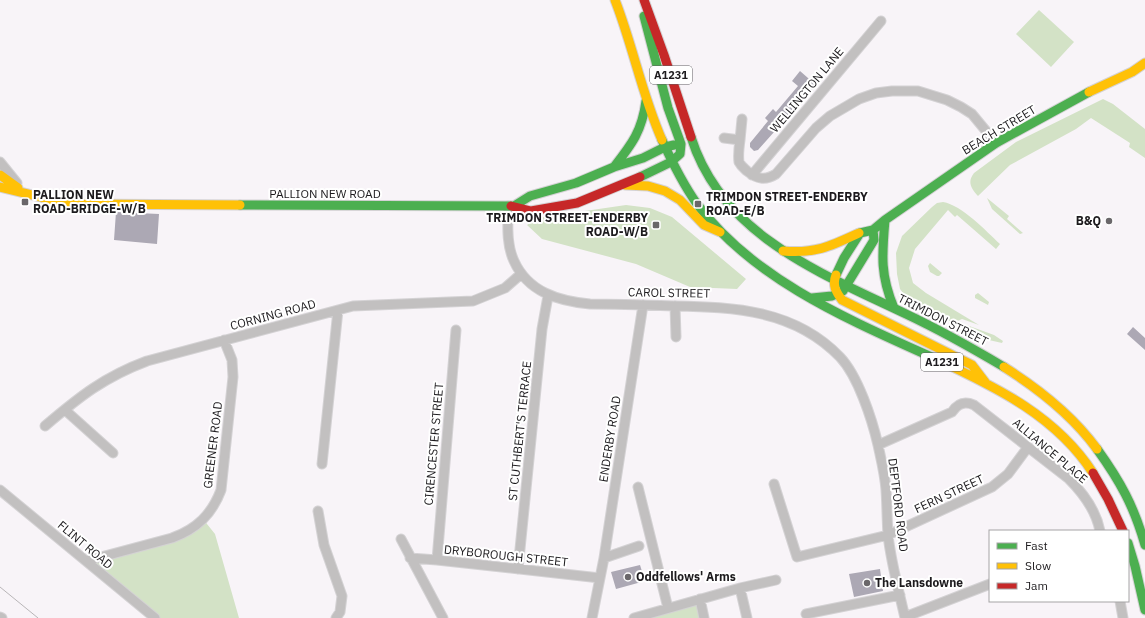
<svg xmlns="http://www.w3.org/2000/svg" width="1145" height="618" font-family="'IBM Plex Sans',sans-serif">
<rect width="100%" height="100%" fill="#f8f4f8"/>
<path fill="#d3e2c6" d="M1039,10L1074,42L1051,67L1016,34Z
M1103,99L1113,104L1145,129V158L1129,147L1130,143L1091,118L1076,129L1010,165L978,196C971,188 967,182 974,173L1016,142Z
M987,198L1009,216L1007,219L1023,233L1020,234L992,209Z
M943,202C962,205 986,231 1000,244L996,249L957,215L955,217L948,210L915,249L909,268L913,283L926,293L979,325L962,319L953,323L909,301L900,289L897,274L896,253L902,236L932,207L937,203Z
M626,205L650,208L672,217L746,279L737,289L690,287L636,264L542,239L527,225L537,218Z
M930,263L942,273L939,276H937L930,272L928,266Z
M978,293L989,302L988,305L975,298V295Z
M961,323L994,335L1003,341L1002,343L980,338L959,326Z
M203,519L215,534L239,618H155L86,561L172,538Z
M700,599L704,618H634Z"/>
<path fill="#aca8b4" d="M800,71L816,85L758,150L754,151L750,147V143L768,121L765,118L773,109L776,112L798,86L792,81Z
M116,212L159,214L157,244L114,240Z
M1133,327L1145,338V350L1127,334Z
M640,565L645,581L616,589L611,572Z
M880,569L883,591L854,597L849,574Z"/>
<g fill="none" stroke-linecap="round" stroke-linejoin="round">
<g stroke="#d4d2d4" stroke-width="11">
<path id="street" d="M724,138L740,140L742,119
M740,140C739,147 738,155 739,162C741,166 744,168 747,171C757,179 765,181 776,174L816,128L830,116L859,99L876,93L892,91H918L947,100L961,107L972,114L996,143
M0,162L17,183
M752,175L881,21
M508,206C508,223 506,244 514,261C528,292 558,301 590,304C618,304 646,305 674,306C735,307 795,310 840,357C858,376 872,419 878,445C881,459 885,475 886,490C887,505 887,520 888,535C891,563 899,591 905,618
M675,306L676,337
M65,410L113,453
M45,426C79,397 104,377 147,361L353,306L473,301L505,288L521,274
M878,445L952,412C958,403 965,401 974,405L1069,479C1084,494 1096,510 1100,531
M322,464L338,310
M774,484L797,557L888,535L992,487L1008,474L1028,447
M638,487L668,608
M0,490L155,618
M318,511L324,545L342,596L340,612L336,618
M401,539L443,618
M410,558L437,560L600,578
M604,558L639,546
M437,560L456,330
M86,561L172,538C197,529 212,514 221,490L233,377L232,360L224,340
M518,569L542,329L548,296
M740,588L747,618
M700,599L704,618
M1120,601L1123,618
M806,614L900,595
M0,617L2,618
M905,617L990,584
M592,618L604,558L643,305
M634,618L740,588L776,580"/>
</g>
<g stroke="#d4d2d4" stroke-width="11">
<path id="fast" d="M691,137C722,236 821,273 906,314C940,330 972,348 1004,367
M662,140C672,162 683,184 697,204C754,281 854,322 938,360
M614,167C632,144 642,131 646,101
M640,177L671,162L680,154L681,144L668,108L644,16
M240,205L511,206
M514,206L530,196L576,183L614,167L643,158L665,147L674,145
M885,220C882,255 880,275 894,308
M836,275L844,258L860,233L873,230L885,220L996,143L1089,92
M812,298L832,296L843,291L874,240L873,230
M1097,449C1120,481 1134,506 1145,545
M1128,543L1135,566L1145,610"/>
</g>
<g stroke="#d4d2d4" stroke-width="11">
<path id="slow" d="M615,0C633,46 642,95 662,140
M1089,92L1132,72L1145,63
M0,175L18,188
M625,185L648,186L665,191L680,200L704,225L720,232
M0,187L69,204L240,205
M783,251C815,254 831,246 859,233
M836,275C832,285 836,292 842,300L972,365L985,382
M938,360C998,388 1057,417 1093,473
M1004,367C1039,389 1073,416 1097,449"/>
</g>
<g stroke="#d4d2d4" stroke-width="11">
<path id="jam" d="M644,0L664,55L691,137
M511,206L531,211L577,203L640,177
M1093,473L1108,499L1123,531"/>
</g>
<use href="#street" stroke="#c2c0c0" stroke-width="9"/>
<use href="#fast" stroke="#4caf50" stroke-width="9"/>
<use href="#slow" stroke="#ffc107" stroke-width="9"/>
<use href="#jam" stroke="#c62828" stroke-width="9"/>
<path stroke="#b8b5b7" stroke-width="1" d="M0,587L38,618"/>
</g>
<g fill="#6a676a" stroke="#fff" stroke-width="1.5">
<rect x="21" y="198" width="8" height="8" rx="2"/>
<rect x="694" y="200" width="8" height="8" rx="2"/>
<circle cx="1109" cy="221" r="4"/>
<rect x="652" y="221" width="8" height="8" rx="2"/>
<circle cx="628" cy="577" r="4"/>
<circle cx="867" cy="583" r="4"/>
</g>
<g text-anchor="middle" stroke-width="4" stroke-linejoin="round" paint-order="stroke">
<g fill="#fff" stroke="#615f62" stroke-width="1">
<rect x="650" y="66" width="42" height="18" rx="3"/>
<rect x="921" y="353" width="42" height="18" rx="3"/>
</g>
<g font-size="11" font-weight="bold" fill="#1d1b1e">
<text x="671" y="79">A1231</text>
<text x="942" y="366">A1231</text>
</g>
<g font-size="12" fill="#1d1b1e" stroke="#fff">
<text transform="translate(807 90) rotate(-50)" y="4">WELLINGTON LANE</text>
<text transform="translate(999 130) rotate(-31)" y="4">BEACH STREET</text>
<text x="325" y="198">PALLION NEW ROAD</text>
<text transform="translate(669 293) rotate(1)" y="4">CAROL STREET</text>
<text transform="translate(273 315) rotate(-15)" y="4">CORNING ROAD</text>
<text transform="translate(943 320) rotate(27)" y="4">TRIMDON STREET</text>
<text transform="translate(520 431) rotate(-84)" y="4">ST CUTHBERT'S TERRACE</text>
<text transform="translate(610 439) rotate(-81)" y="4">ENDERBY ROAD</text>
<text transform="translate(434 444) rotate(-85)" y="4">CIRENCESTER STREET</text>
<text transform="translate(213 445) rotate(-83)" y="4">GREENER ROAD</text>
<text transform="translate(1050 451) rotate(40)" y="4">ALLIANCE PLACE</text>
<text transform="translate(949 494) rotate(-25)" y="4">FERN STREET</text>
<text transform="translate(898 505) rotate(83)" y="4">DEPTFORD ROAD</text>
<text transform="translate(85 545) rotate(40)" y="4">FLINT ROAD</text>
<text transform="translate(506 556) rotate(6)" y="4">DRYBOROUGH STREET</text>
</g>
<g font-size="12" font-weight="bold" fill="#1d1b1e" stroke="#fff" text-anchor="start">
<text x="33" y="199">PALLION NEW<tspan x="33" dy="14">ROAD-BRIDGE-W/B</tspan></text>
<text x="706" y="201">TRIMDON STREET-ENDERBY<tspan x="706" dy="14">ROAD-E/B</tspan></text>
<text x="648" y="222" text-anchor="end">TRIMDON STREET-ENDERBY<tspan x="648" dy="14">ROAD-W/B</tspan></text>
<text x="1101" y="225" text-anchor="end">B&amp;Q</text>
<text x="636" y="581">Oddfellows' Arms</text>
<text x="875" y="587">The Lansdowne</text>
</g>
</g>
<rect x="989" y="530" width="140" height="72" fill="#ffffff" stroke="#a5a4a5"/>
<rect x="997" y="543" width="20" height="6" fill="#4caf50" stroke="#a5a4a5"/>
<text x="1025" y="550" font-size="12" fill="#1d1b1e">Fast</text>
<rect x="997" y="563" width="20" height="6" fill="#ffc107" stroke="#a5a4a5"/>
<text x="1025" y="570" font-size="12" fill="#1d1b1e">Slow</text>
<rect x="997" y="583" width="20" height="6" fill="#c62828" stroke="#a5a4a5"/>
<text x="1025" y="590" font-size="12" fill="#1d1b1e">Jam</text>
</svg>
